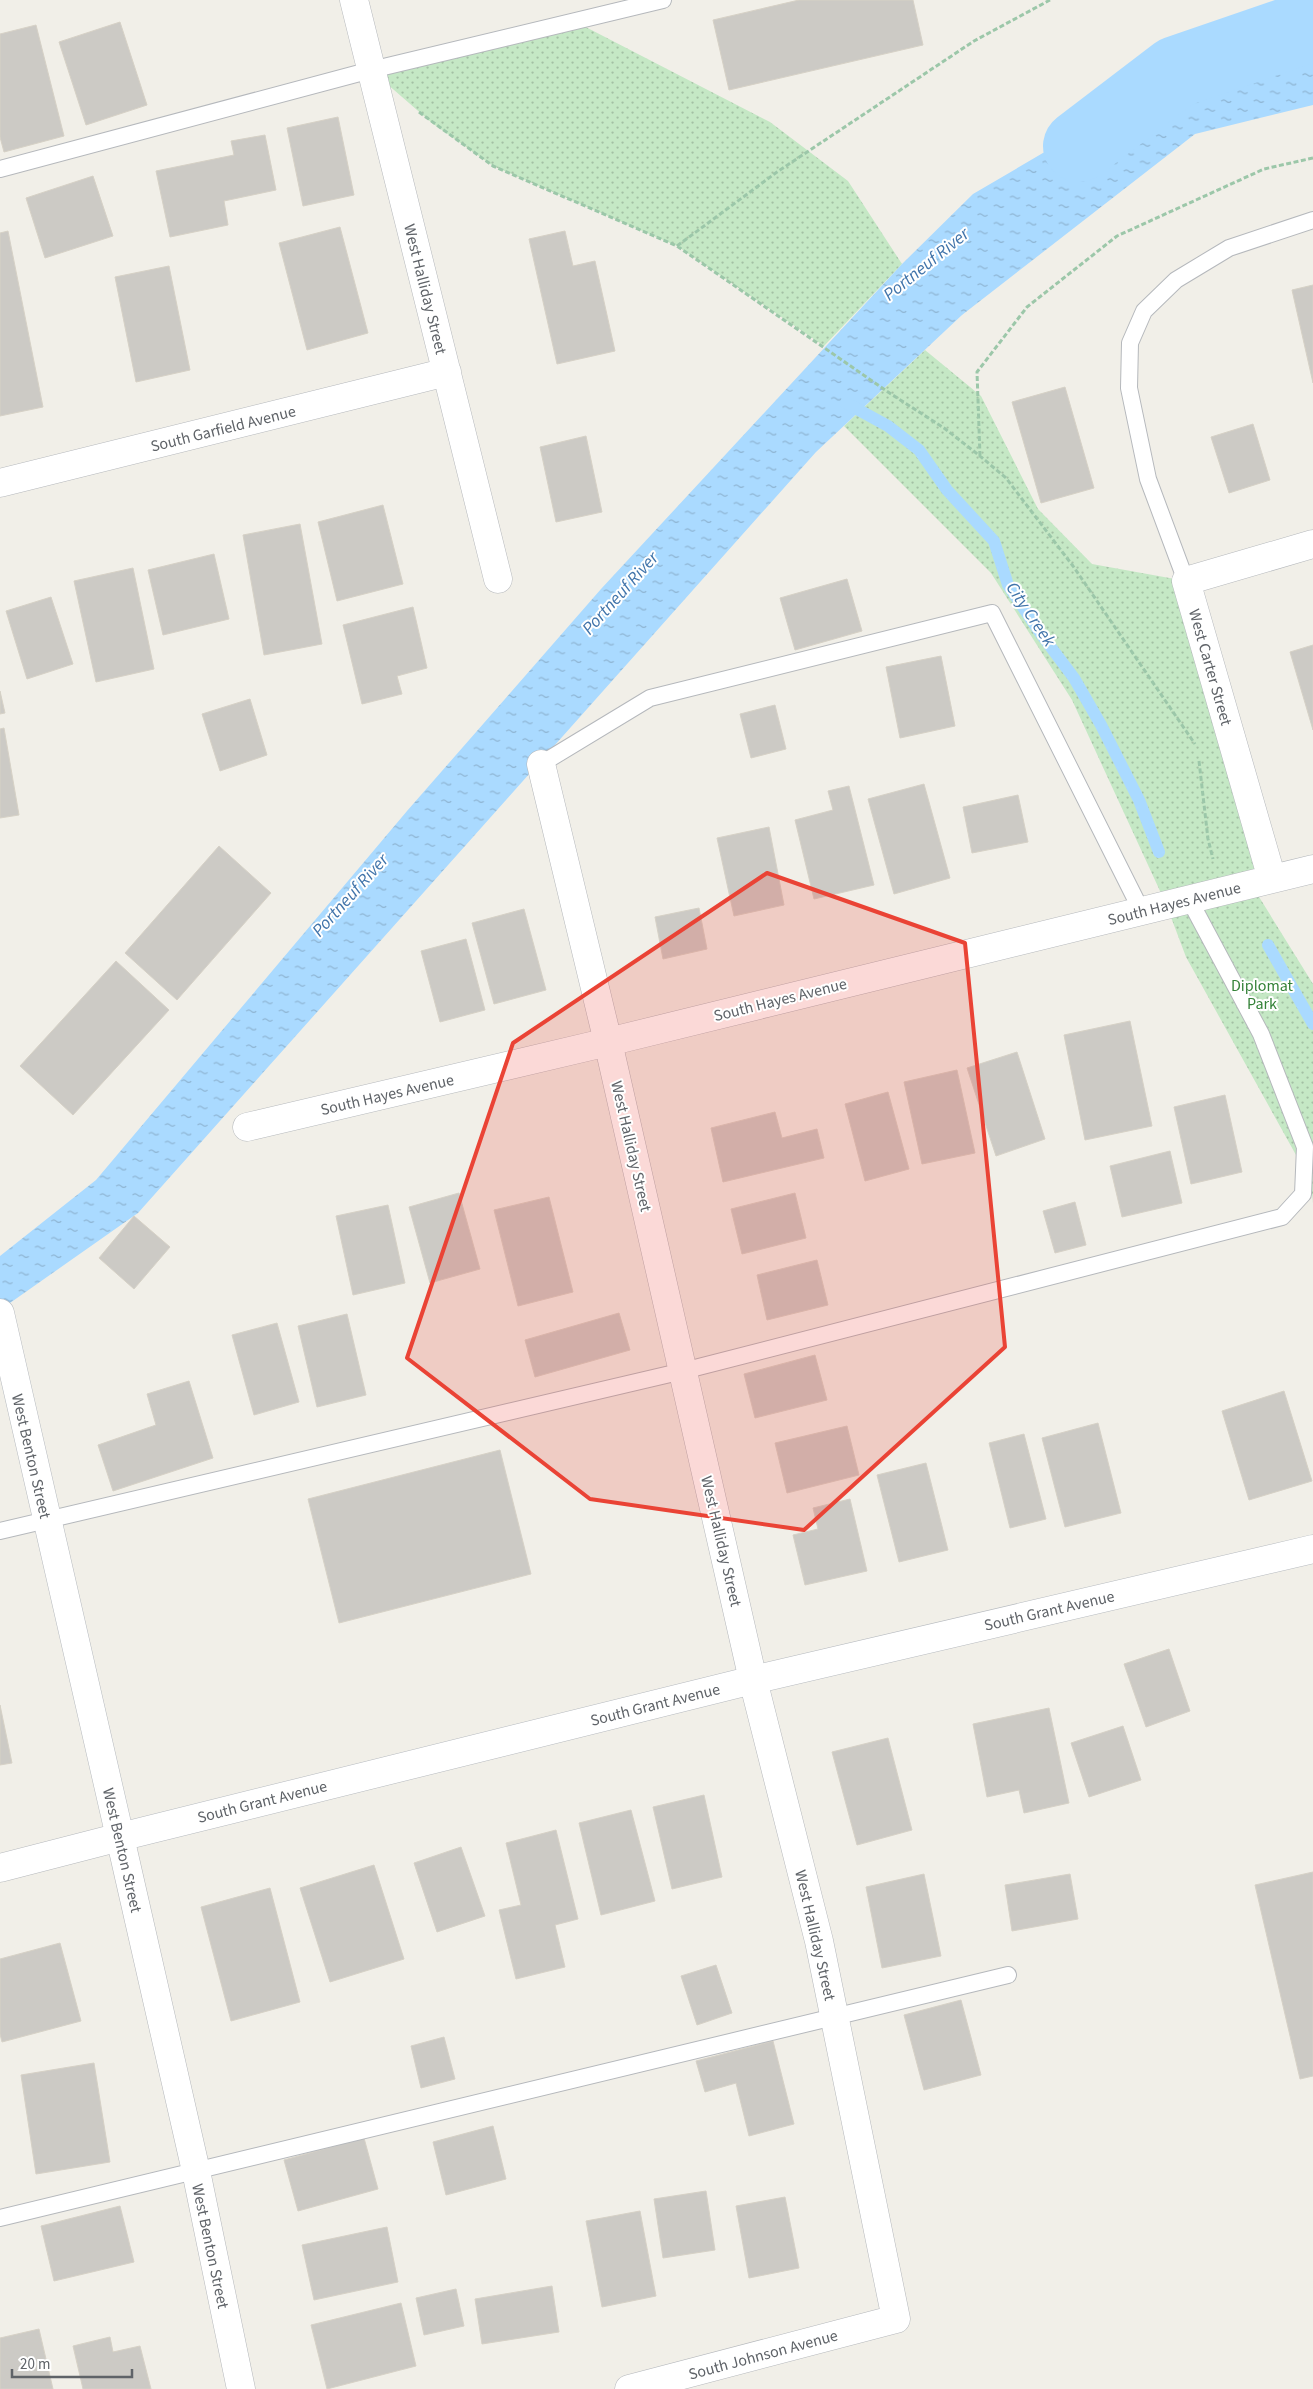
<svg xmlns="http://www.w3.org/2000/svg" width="1313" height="2389" font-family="'Source Sans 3',sans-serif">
<defs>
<pattern id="park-dots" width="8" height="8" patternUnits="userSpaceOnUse" patternTransform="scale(1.25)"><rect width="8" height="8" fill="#c5e8c5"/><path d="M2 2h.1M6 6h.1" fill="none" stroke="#a3c0a4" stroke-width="1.8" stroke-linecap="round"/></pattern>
<pattern id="water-ripples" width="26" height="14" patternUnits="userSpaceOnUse" patternTransform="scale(1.25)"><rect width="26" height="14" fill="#aadaff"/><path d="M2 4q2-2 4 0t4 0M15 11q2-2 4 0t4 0" fill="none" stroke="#8eb4d2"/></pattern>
</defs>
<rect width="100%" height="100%" fill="#f1efe8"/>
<path fill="url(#park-dots)" d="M574,21L770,122L848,181L902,264L824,346L677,246L493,166L432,123L371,70Z
M925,350L981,396L1038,509L1092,564L1186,581L1272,879L1251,884L1313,984V1203L1311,1182L1186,957L1166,904L1072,700L991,573L844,426Z"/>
<path fill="url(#water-ripples)" d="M1313,31V105L1195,134L962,315L816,452L138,1213L0,1310V1256L96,1180L407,811L601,589L902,264L973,194L1159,85Z"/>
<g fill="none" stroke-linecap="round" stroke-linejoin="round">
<path stroke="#aadaff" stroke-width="12" d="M846,403L888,426L919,450L947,490L994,541L1008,585L1041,634L1074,678L1101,725L1139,800L1159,852
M1268,945L1313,1024"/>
<path stroke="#aadaff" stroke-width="72" d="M1079,146L1176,72L1313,25"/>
</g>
<path fill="#cccac5" stroke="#d6d1c6" d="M799,0H913L923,45L729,90L713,20Z
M120,22L147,105L86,125L59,42Z
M36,25L64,136L4,152L0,137V34Z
M338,117L354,195L303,206L287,128Z
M265,135L276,190L224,201L228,225L170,237L156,171L234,155L231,141Z
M93,176L113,236L45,258L26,198Z
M340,227L368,333L307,350L279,243Z
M8,231L43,407L0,416V233Z
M565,231L573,266L595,261L615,351L557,364L529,239Z
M169,266L190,370L136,382L115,277Z
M1313,285V383L1292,290Z
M1065,387L1094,488L1041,503L1012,402Z
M1253,424L1270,480L1229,493L1211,437Z
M586,436L602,512L556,522L540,447Z
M383,505L403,584L337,601L318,522Z
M300,524L322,644L264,655L243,535Z
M214,554L229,619L163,635L148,570Z
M133,568L154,669L96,682L74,581Z
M847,579L862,631L795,650L780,598Z
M51,597L73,664L27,679L6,611Z
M413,607L427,668L397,676L402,694L362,704L343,625Z
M1313,645V730L1290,652Z
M941,656L955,726L900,738L886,667Z
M0,691L5,713L0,714Z
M250,699L267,755L220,771L202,714Z
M775,705L786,749L751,758L740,714Z
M4,728L19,815L0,818V729Z
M924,784L950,878L894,894L868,799Z
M849,786L874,885L814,899L795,820L833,810L828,791Z
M1018,795L1028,842L972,853L963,807Z
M769,827L784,905L734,916L717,838Z
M219,846L271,893L177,1000L125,953Z
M699,908L707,949L663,959L655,917Z
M524,909L546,990L494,1004L472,923Z
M466,939L485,1010L440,1022L421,951Z
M116,961L169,1010L73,1115L20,1066Z
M1130,1021L1152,1126L1085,1140L1064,1035Z
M1017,1052L1045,1139L996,1156L967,1068Z
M957,1070L975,1153L922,1164L904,1082Z
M888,1092L909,1169L865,1181L845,1104Z
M1225,1095L1242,1172L1191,1184L1174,1107Z
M775,1112L782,1138L817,1129L824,1158L723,1182L711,1128Z
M1170,1151L1182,1203L1122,1217L1110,1166Z
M459,1193L480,1269L430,1283L409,1207Z
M795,1193L806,1238L742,1254L731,1209Z
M549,1197L573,1292L518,1306L494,1210Z
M1075,1202L1086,1245L1055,1253L1043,1211Z
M388,1205L405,1283L353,1295L336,1216Z
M134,1216L170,1247L134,1289L99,1258Z
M817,1260L828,1305L767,1320L757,1275Z
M619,1313L630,1350L535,1377L525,1340Z
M347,1314L366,1395L317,1407L298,1326Z
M277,1323L299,1402L254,1415L232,1335Z
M815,1355L827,1400L755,1418L744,1374Z
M189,1381L213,1458L113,1491L98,1445L156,1425L147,1394Z
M1284,1391L1312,1481L1249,1500L1222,1411Z
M1098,1423L1121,1513L1065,1527L1042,1438Z
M847,1426L859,1475L787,1493L775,1443Z
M1024,1434L1046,1519L1010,1528L989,1443Z
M500,1450L531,1574L339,1623L308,1499Z
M926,1463L948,1550L899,1562L877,1475Z
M850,1499L867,1571L805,1585L793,1535L818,1529L813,1508Z
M1169,1649L1190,1711L1146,1727L1124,1664Z
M0,1705L12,1763L0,1765Z
M1049,1708L1069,1803L1024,1813L1019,1790L987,1797L973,1724Z
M1123,1726L1141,1780L1089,1797L1071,1743Z
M888,1738L912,1830L857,1845L832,1752Z
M704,1795L722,1877L672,1889L653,1807Z
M631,1810L655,1901L601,1915L579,1823Z
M556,1830L578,1919L555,1925L565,1967L516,1979L499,1910L521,1905L506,1843Z
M461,1847L485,1916L437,1932L414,1863Z
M374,1865L404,1959L330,1982L300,1888Z
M1313,1872V2076L1300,2079L1255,1885Z
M924,1874L941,1956L882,1968L866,1887Z
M1070,1874L1078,1919L1012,1931L1005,1885Z
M270,1888L300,2002L231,2021L201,1907Z
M60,1943L81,2021L2,2042L0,2034V1959Z
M716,1965L732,2013L697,2025L681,1976Z
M961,2000L981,2075L924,2090L904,2015Z
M444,2037L455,2079L421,2088L411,2046Z
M773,2041L794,2124L749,2136L736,2083L705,2092L696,2061Z
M94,2063L110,2162L36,2174L21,2075Z
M493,2126L506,2179L446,2195L433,2142Z
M364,2138L378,2189L298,2211L284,2160Z
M706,2191L715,2250L663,2258L654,2199Z
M785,2197L799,2268L749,2278L736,2206Z
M120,2206L134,2262L54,2281L41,2226Z
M640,2211L656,2296L602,2307L586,2221Z
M387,2227L398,2282L314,2300L302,2245Z
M552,2286L559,2332L482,2344L475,2299Z
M456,2289L464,2326L424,2335L416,2298Z
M401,2303L416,2366L327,2389L311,2325Z
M39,2329L53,2389H0V2338Z
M110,2337L113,2352L140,2346L151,2389H83L73,2346Z"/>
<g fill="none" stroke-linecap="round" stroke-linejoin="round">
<g stroke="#b5b8bc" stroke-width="18">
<path id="lane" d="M0,169L371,70L663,0
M1186,581L1148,479L1129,388L1130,343L1144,311L1176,280L1229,248L1313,220
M541,764L650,698L992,613L1141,910
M0,1531L683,1371L1282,1217L1303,1194L1305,1147L1261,1034L1189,899
M0,2218L1008,1975"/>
</g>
<g stroke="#b5b8bc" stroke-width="29">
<path id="street" d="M354,0L498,579
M0,483L447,372
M541,764L608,1042L753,1680L819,1941L896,2319L629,2389
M1272,879L1186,581L1313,544
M247,1127L608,1042L1313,869
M0,1868L120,1837L196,2171L241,2389"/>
</g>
<g stroke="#b6babf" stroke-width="29">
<path id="secondary" d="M0,1313L120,1837L753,1680L1313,1549"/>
</g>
<path stroke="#9cc7a9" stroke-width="3" stroke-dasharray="5 2.5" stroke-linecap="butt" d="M419,112L493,166L677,246L891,394L944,428L980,456L1006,478L1073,566L1195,744
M677,246L777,172L974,41L1050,0
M980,456L977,372L1027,307L1117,236L1264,169L1313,158
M1199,761L1208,839L1213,859"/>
<use href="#lane" stroke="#fff" stroke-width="16"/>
<use href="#street" stroke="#fff" stroke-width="28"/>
<use href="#secondary" stroke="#fff" stroke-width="28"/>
</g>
<path fill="#ea4335" fill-opacity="0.2" stroke="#ea4335" stroke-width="4" stroke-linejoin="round" d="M767,873L965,943L1005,1347L804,1530L590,1499L407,1358L513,1043Z"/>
<g text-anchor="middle" stroke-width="4" stroke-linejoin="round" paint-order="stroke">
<g font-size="16" fill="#5f6368" stroke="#fff">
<text transform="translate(426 289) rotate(76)" y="6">West Halliday Street</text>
<text transform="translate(223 428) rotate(-14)" y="6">South Garfield Avenue</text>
<text transform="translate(1211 667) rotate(74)" y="6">West Carter Street</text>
<text transform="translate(1174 903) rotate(-14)" y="6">South Hayes Avenue</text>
<text transform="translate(780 999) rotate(-14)" y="6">South Hayes Avenue</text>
<text transform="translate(387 1094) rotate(-13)" y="6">South Hayes Avenue</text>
<text transform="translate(632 1146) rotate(77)" y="6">West Halliday Street</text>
<text transform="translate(32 1456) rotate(77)" y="6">West Benton Street</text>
<text transform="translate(722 1541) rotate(77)" y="6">West Halliday Street</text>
<text transform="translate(1049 1610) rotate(-13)" y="6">South Grant Avenue</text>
<text transform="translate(655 1704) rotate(-14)" y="6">South Grant Avenue</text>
<text transform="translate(262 1801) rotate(-14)" y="6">South Grant Avenue</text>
<text transform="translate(123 1850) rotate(77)" y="6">West Benton Street</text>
<text transform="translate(816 1935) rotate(77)" y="6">West Halliday Street</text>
<text transform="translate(211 2246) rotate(78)" y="6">West Benton Street</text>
<text transform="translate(763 2354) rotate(-15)" y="6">South Johnson Avenue</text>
</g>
<g font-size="16" fill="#348238" stroke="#fff">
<text x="1262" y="991">Diplomat<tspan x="1262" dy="18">Park</tspan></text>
</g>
<g font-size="18" font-style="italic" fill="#4174aa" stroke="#fff">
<text transform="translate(926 264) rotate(-39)" y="6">Portneuf River</text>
<text transform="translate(620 593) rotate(-48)" y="6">Portneuf River</text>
<text transform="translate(1031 614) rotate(56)" y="6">City Creek</text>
<text transform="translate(350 895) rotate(-48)" y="6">Portneuf River</text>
</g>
</g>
<path d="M12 2369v8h120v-8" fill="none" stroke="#5f6368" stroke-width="2.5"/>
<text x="20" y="2369" font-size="15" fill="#5f6368" stroke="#ffffff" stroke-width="4" paint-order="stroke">20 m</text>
</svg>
